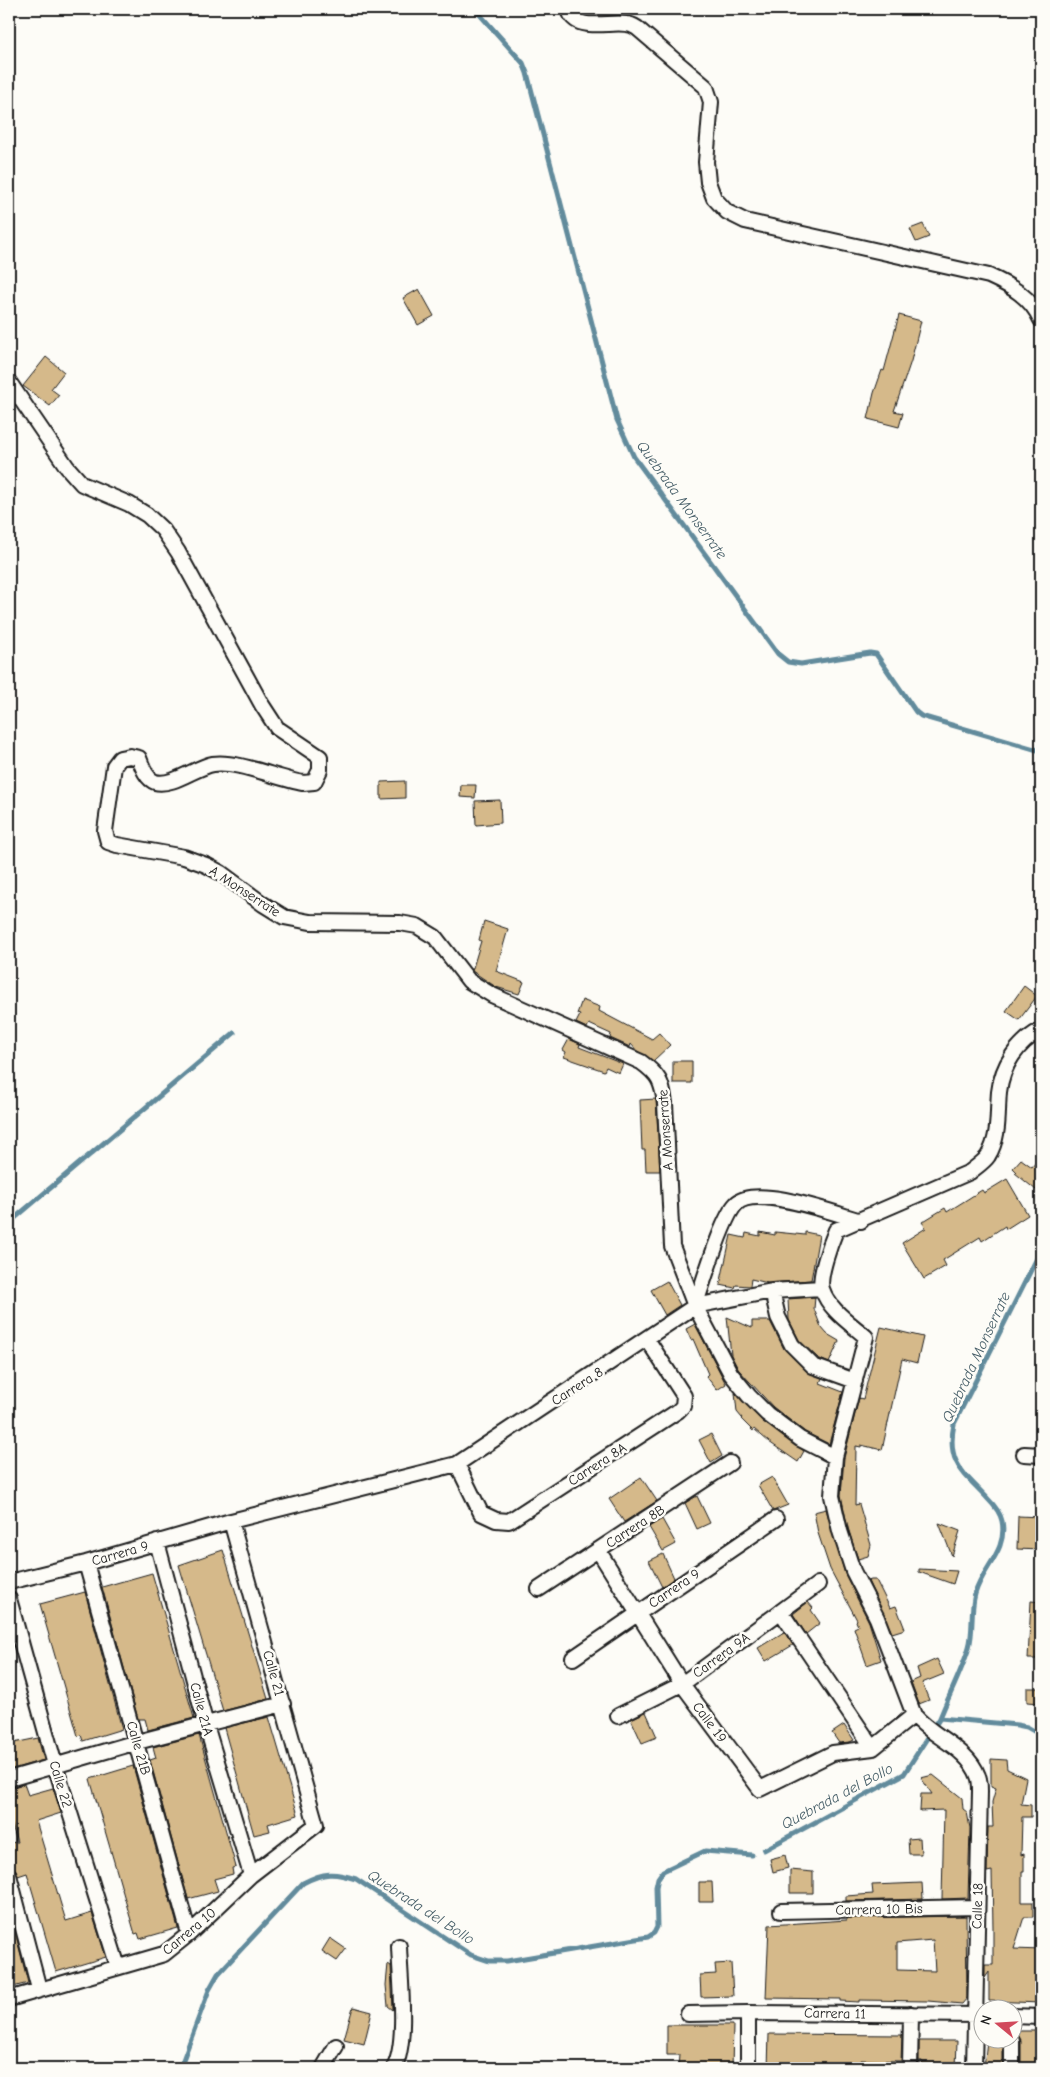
<svg xmlns="http://www.w3.org/2000/svg" width="1050" height="2077" font-family="'Comic Neue',sans-serif">
<rect width="100%" height="100%" fill="#fdfcf7"/>
<filter id="ink" filterUnits="userSpaceOnUse"><feTurbulence type="fractalNoise" baseFrequency=".02" numOctaves="2"/><feDisplacementMap in="SourceGraphic" scale="10" xChannelSelector="R" yChannelSelector="G"/><feConvolveMatrix kernelMatrix="1 2 1 2 8 2 1 2 1" color-interpolation-filters="sRGB"/></filter>
<g filter="url(#ink)">
<g fill="none" stroke-linecap="round" stroke-linejoin="round">
<path stroke="#628b9c" stroke-width="5" d="M475,9L523,63L527,73L617,420L634,457L778,654L788,662L801,664L870,653L876,654L916,712L921,716L1041,751
M9,1223L234,1033
M940,1718C949,1695 962,1671 969,1647C974,1630 970,1612 975,1594C982,1568 1008,1551 1002,1521C1000,1512 994,1505 988,1499C963,1472 946,1463 954,1424L1041,1250
M764,1850L904,1774L940,1718L1017,1725L1027,1727L1041,1735
M180,2068L209,1990L218,1974L303,1883C324,1872 334,1872 356,1879L471,1955L489,1961H507L648,1937L654,1933L657,1927L656,1887L658,1878L663,1871L705,1851L752,1855"/>
</g>
<path fill="#d5b98a" stroke="#1c1c1c" fill-rule="evenodd" d="M923,224L929,237L916,242L910,229Z
M419,289L434,316L418,325L403,298Z
M899,315L921,321L911,361L894,411L903,413L899,427L868,419L874,393L882,370L884,371Z
M46,357L64,372L51,389L59,395L50,406L23,386Z
M405,781V798L381,799V782Z
M461,785H476L475,798L460,797Z
M500,800L501,823L476,825L475,801Z
M484,921L508,929L496,971L524,982L519,994L496,987L472,971L481,941L479,940Z
M1024,986L1037,996L1019,1020L1006,1011Z
M582,1000L600,1007L599,1011L652,1039L659,1033L670,1045L653,1061L637,1051L631,1044L630,1047L610,1038L611,1034L589,1024L587,1028L576,1023L580,1015L577,1014Z
M569,1039L580,1044L579,1047L623,1064L619,1073L606,1067L604,1071L564,1057L566,1052L563,1050Z
M673,1061H692V1083H673Z
M656,1099L660,1171H646L645,1150H642L640,1100Z
M1041,1156V1194L1015,1173L1017,1172L1013,1168L1021,1159L1032,1167Z
M1007,1179L1028,1215L1006,1229L1005,1226L982,1241L980,1237L943,1260L946,1266L924,1279L902,1243L926,1228L922,1222L945,1208L947,1212L982,1190L984,1193Z
M760,1232L775,1235V1232L805,1235V1232L819,1235L811,1280L768,1283L751,1279L750,1286L736,1285L735,1288L720,1285L731,1235L745,1238L746,1233L760,1236Z
M667,1281L680,1305L665,1315L651,1290Z
M815,1297L814,1309L821,1327L827,1334L839,1341L829,1363L818,1358L799,1340L789,1320L788,1299Z
M727,1317L752,1328V1321H770L784,1349L807,1372L822,1378L820,1383L843,1392L829,1444L805,1432L773,1407L738,1369L731,1355Z
M695,1324L726,1384L717,1390L706,1376L708,1374L693,1339L691,1340L686,1329Z
M881,1327L923,1337L917,1363L902,1359L882,1450L861,1445V1447L856,1446L855,1505L859,1504L871,1545L868,1556L858,1559L848,1529L841,1495L844,1458L859,1398L863,1399Z
M735,1393L762,1421L804,1451L798,1462L769,1442L754,1429L753,1431L741,1419L742,1418L737,1412Z
M711,1434L722,1456L711,1463L699,1440Z
M641,1477L657,1501L624,1522L609,1499Z
M772,1477L788,1505L773,1511L758,1485Z
M697,1496L710,1523L697,1529L685,1503Z
M826,1509L845,1574L869,1622L881,1660L867,1665L854,1628L858,1626L856,1621L857,1620L830,1569L818,1533L814,1512Z
M1018,1516L1041,1517V1550L1017,1549Z
M662,1519L676,1544L663,1551L649,1527Z
M939,1523L960,1531L952,1556Z
M223,1550L268,1699L223,1711L179,1565Z
M663,1554L674,1578L662,1587L649,1561Z
M919,1569L957,1571L953,1584L919,1572Z
M152,1573L194,1718L148,1730L145,1719H138L102,1587Z
M871,1580H876L890,1608L896,1606L905,1629L892,1633L868,1581Z
M85,1592L122,1729L83,1741L81,1735L78,1736L40,1604Z
M1031,1601L1041,1602V1659H1028Z
M808,1602L813,1608L811,1610L820,1623L806,1634L793,1614Z
M784,1632L793,1645L766,1661L758,1648Z
M937,1659L944,1674L922,1683L929,1700L919,1704L911,1682L920,1678L917,1668Z
M1027,1688H1041V1703L1027,1702Z
M646,1712L657,1737L642,1743L631,1719Z
M269,1717L298,1815L268,1824L270,1831L254,1835L224,1728Z
M844,1725L854,1740L850,1742L839,1743L832,1733Z
M199,1735L236,1867L232,1868L233,1874L214,1879L218,1891L188,1899L150,1760L156,1758L153,1747Z
M38,1738L44,1760L9,1770V1744Z
M991,1759L1006,1760L1007,1769L1026,1778L1021,1804L1031,1805V1817H1022L1021,1855L1024,1854V1871H1022V1902H1033V1917H1024L1014,1949L1041,1950V2003L989,2001V1972L985,1978V1965H993V1928L992,1871L987,1872L988,1827H993L992,1802L996,1788L991,1786Z
M133,1766L178,1928L140,1939L138,1933L135,1934L90,1779Z
M933,1775L962,1798L963,1809L967,1812L970,1828L968,1898L942,1899L944,1810L920,1811L921,1794H932L921,1778Z
M24,1784L28,1795L53,1788L61,1813L36,1821L62,1908L66,1921L92,1913L106,1957L56,1972L27,1873L18,1876L15,1869L9,1866V1843L17,1842L9,1815V1788Z
M920,1838L921,1854H909L908,1839Z
M785,1855L788,1868L773,1872L770,1859Z
M790,1870L813,1872V1893H790Z
M699,1882H712L713,1902H699Z
M922,1883L923,1899L846,1901V1896L873,1894L872,1885Z
M9,1908L28,1983L9,1988Z
M966,1916L967,1998L962,2004L928,2001L859,2000V2002L840,2001V1999L766,1998L769,1925L847,1920V1918ZM933,1940L935,1971L897,1970V1943Z
M330,1938L346,1949L337,1961L322,1951Z
M731,1963L733,1996L701,1997L700,1975L716,1974L715,1964Z
M388,1964L391,1966L393,2010L388,2006L386,1985Z
M353,2007L372,2012L364,2044L344,2039Z
M667,2025H733L732,2068H678L679,2055H667Z
M1017,2031H1041V2068H1021V2040Z
M769,2034L902,2035L901,2061L861,2060V2067L768,2068Z
M987,2040H1003V2068H984Z
M919,2041H957L956,2068L922,2066V2061H919Z"/>
<g fill="none" stroke-linecap="round" stroke-linejoin="round">
<g stroke="#1c1c1c" stroke-width="18">
<path id="minor" d="M569,9C574,33 609,21 626,24C630,24 634,26 637,28L706,87L711,102L706,162L708,182L714,198L727,212L745,221L989,276C1011,286 1031,297 1041,320
M9,382L67,467L82,484L129,504L147,515L163,530L178,552L262,705L277,728L320,757V770L314,782L303,783C278,779 237,760 213,764C196,767 172,787 155,782C146,779 142,766 139,758L130,756L120,758L114,766L105,831L108,842L117,845L184,857L206,865L221,873L263,904L284,917L310,922L400,923L417,926L435,937L469,981L492,995L641,1062C659,1075 662,1082 665,1103L672,1246L695,1306L731,1374L749,1396L767,1414L800,1439L835,1457
M772,1291L778,1317L792,1345L813,1366L855,1381
M695,1306C703,1284 722,1218 736,1204C755,1184 836,1214 861,1221
M1024,1454L1041,1455
M457,1464L481,1513L496,1520L509,1521L678,1411L683,1406L684,1396L647,1339
M157,1542L206,1725L251,1875
M598,1550L682,1684L760,1789L833,1753L873,1748
M86,1563L189,1934
M9,1582L86,1563L231,1521L457,1464L695,1306L772,1291L821,1288
M539,1589L730,1463
M9,1599L55,1765L118,1967
M781,1612L873,1748L914,1715
M573,1658L776,1519
M618,1716L682,1684L818,1584
M9,1779L137,1742L283,1704
M9,1875L39,1989
M781,1911L977,1907
M9,1999L164,1954L189,1934L251,1875L316,1825L231,1521
M688,2014L748,2013L982,2015
M1012,2016L1041,2017
M323,2068L336,2046
M394,2068C408,2043 400,1977 399,1946
M748,2068V2013
M910,2068L911,2014
M974,2068L980,1791C980,1786 980,1780 978,1776C968,1748 932,1737 914,1715L877,1618L853,1571L840,1531L832,1496L835,1457L866,1337C850,1323 829,1310 822,1289C818,1277 831,1242 836,1230L970,1172C976,1167 984,1162 988,1156C1000,1136 997,1114 999,1092C1002,1065 1018,1042 1041,1030
M1012,2068V2040"/>
</g>
<use href="#minor" stroke="#fdfcf7" stroke-width="14"/>
</g>
</g>
<g text-anchor="middle" stroke-width="5" stroke-linejoin="round" paint-order="stroke">
<g font-size="14" fill="#1c1c1c" stroke="#fdfcf7">
<text transform="translate(245 891) rotate(33)" y="5">A Monserrate</text>
<text transform="translate(665 1130) rotate(-94)" y="5">A Monserrate</text>
<text transform="translate(577 1386) rotate(-33)" y="5">Carrera 8</text>
<text transform="translate(597 1464) rotate(-33)" y="5">Carrera 8A</text>
<text transform="translate(635 1526) rotate(-33)" y="5">Carrera 8B</text>
<text transform="translate(120 1553) rotate(-16)" y="5">Carrera 9</text>
<text transform="translate(674 1588) rotate(-34)" y="5">Carrera 9</text>
<text transform="translate(721 1655) rotate(-36)" y="5">Carrera 9A</text>
<text transform="translate(274 1673) rotate(74)" y="5">Calle 21</text>
<text transform="translate(202 1709) rotate(75)" y="5">Calle 21A</text>
<text transform="translate(710 1722) rotate(53)" y="5">Calle 19</text>
<text transform="translate(139 1748) rotate(74)" y="5">Calle 21B</text>
<text transform="translate(61 1784) rotate(73)" y="5">Calle 22</text>
<text transform="translate(977 1906) rotate(-88)" y="5">Calle 18</text>
<text transform="translate(879 1909) rotate(-1)" y="5">Carrera 10 Bis</text>
<text transform="translate(189 1931) rotate(-40)" y="5">Carrera 10</text>
<text transform="translate(835 2013) rotate(1)" y="5">Carrera 11</text>
</g>
<g font-size="15" font-style="italic" fill="#455d67" stroke="#fdfcf7">
<text transform="translate(682 500) rotate(54)" y="5">Quebrada Monserrate</text>
<text transform="translate(976 1357) rotate(-65)" y="5">Quebrada Monserrate</text>
<text transform="translate(837 1796) rotate(-28)" y="5">Quebrada del Bollo</text>
<text transform="translate(421 1907) rotate(33)" y="5">Quebrada del Bollo</text>
</g>
</g>
<rect width="1050" height="2077" fill="none" stroke="#fdfcf7" stroke-width="30"/>
<rect x="15" y="15" width="1020" height="2047" fill="none" stroke="#1c1c1c" stroke-width="2" filter="url(#ink)"/>
<g transform="translate(998 2024) rotate(288)"><circle r="24" fill="#fdfcf7" stroke="#a3a29f"/>
<path d="M0-4L9 19L0 12L-9 19Z" fill="#d1495b"/>
<text y="-8" font-size="14" font-weight="bold" text-anchor="middle" fill="#1c1c1c">N</text>
</g>
</svg>
